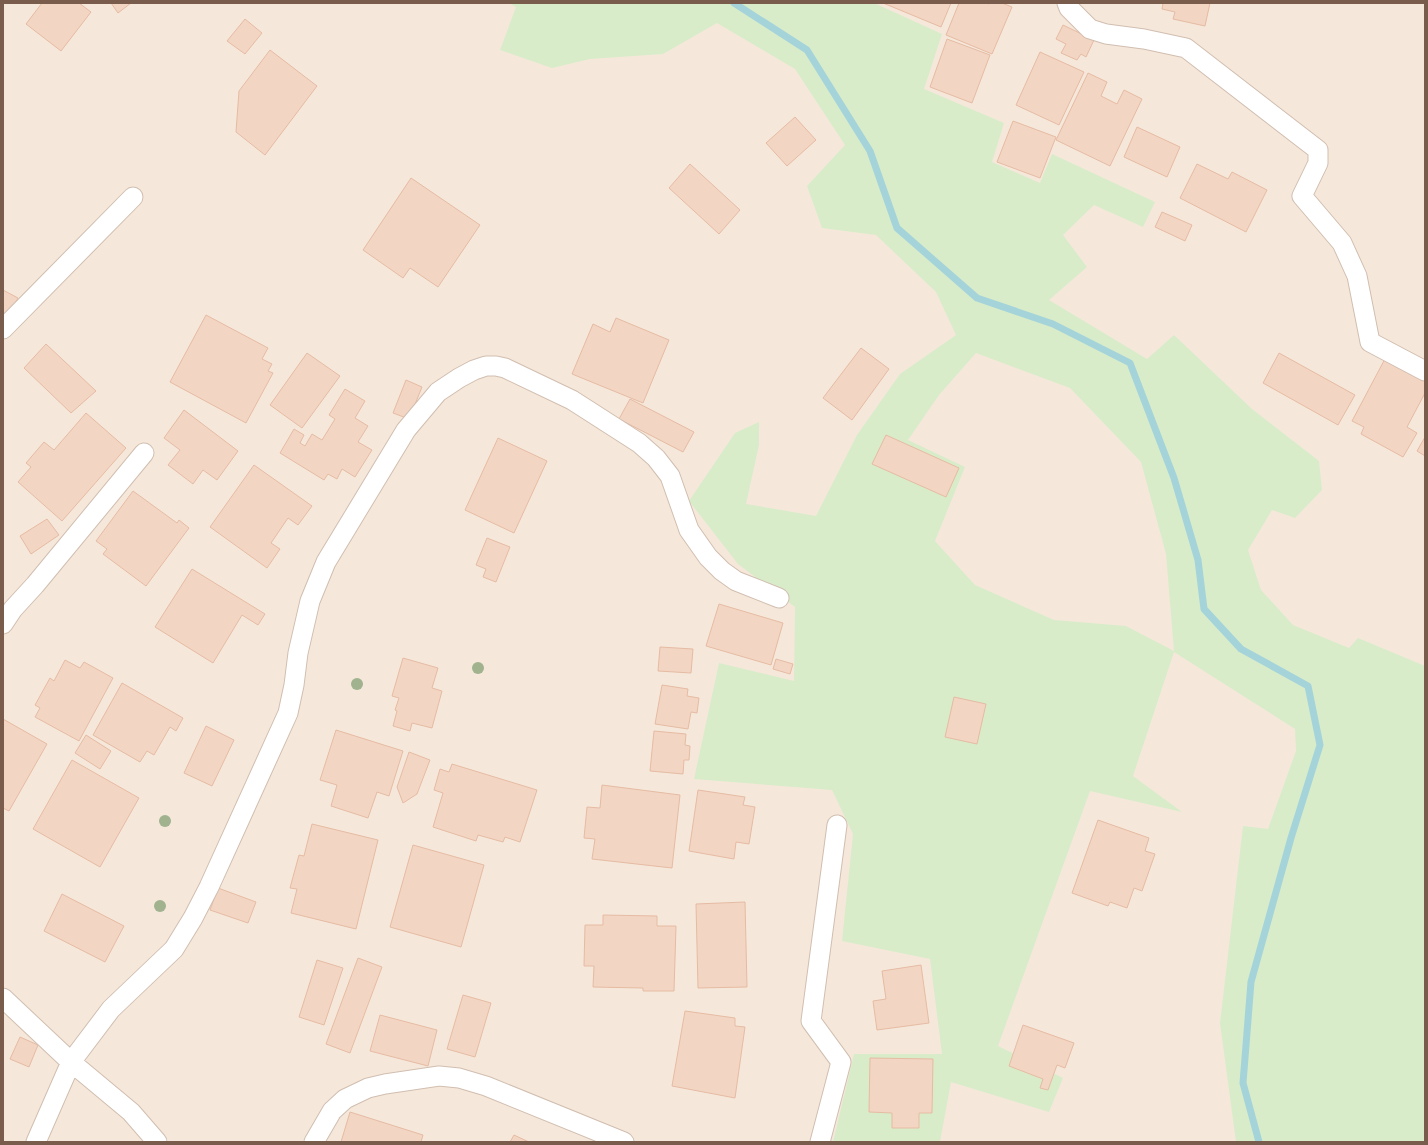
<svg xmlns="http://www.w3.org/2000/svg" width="1428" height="1145" font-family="'Nunito Sans',sans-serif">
<rect width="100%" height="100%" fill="#fdf6ec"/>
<path fill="#f5e8da" d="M3,3H1425V1142H3Z"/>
<path fill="#d8ecc9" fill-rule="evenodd" d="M509,3H874L942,34L924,89L1004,123L992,162L1040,183L1052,154L1155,202L1143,227L1094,205L1063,235L1087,267L1049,300L1147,359L1174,335L1252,409L1319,461L1322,490L1295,518L1272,510L1248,550L1261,590L1293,625L1349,648L1358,638L1425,666V1142H1236L1220,1023L1243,826L1268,829L1296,751L1295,729L1174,652L1133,776L1182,812L1090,791L998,1046L1063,1078L1049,1112L951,1082L940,1142H833L854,1054H942L930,959L842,941L853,834L832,790L694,779L719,663L794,681L795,607L738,564L689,501L735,433L759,422V445L746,504L816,516L857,435L900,374L956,335L936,292L876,235L822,228L807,186L845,145L795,69L717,23L663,54L590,59L552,68L500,50L516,7ZM976,353L1070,388L1141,462L1166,554L1174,651L1126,626L1054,620L975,585L935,541L965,467L908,440L939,395Z"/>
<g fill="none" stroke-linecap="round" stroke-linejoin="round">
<path stroke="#a5d3da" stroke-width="7" d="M734,3L807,50L870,151L897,228L977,298L1053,324L1130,363L1174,478L1198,560L1204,609L1241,649L1308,686L1320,745L1291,838L1251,982L1243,1083L1259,1142"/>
</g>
<path fill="#f3d5c3" stroke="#e6bba3" d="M42,3H79L91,12L61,51L26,24Z
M111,3H131L118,13Z
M883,3H951L941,27Z
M959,3H986L989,4V3H1002L1012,7L992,54L946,35Z
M1163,3H1210L1205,26L1173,19L1175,12L1162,9Z
M245,19L262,33L245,54L227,41Z
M1063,25L1094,40L1086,57L1081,54L1077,60L1061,53L1066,44L1056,39Z
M947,39L990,55L972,103L930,87Z
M270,50L317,86L265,155L236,132L239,91Z
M1040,52L1084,72L1059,125L1016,105Z
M1088,73L1107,82L1101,96L1117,104L1124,90L1142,99L1110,166L1056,140Z
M795,117L816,140L787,166L766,143Z
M1013,121L1056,137L1040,178L997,162Z
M1137,127L1180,147L1167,177L1124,157Z
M690,164L740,210L719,234L669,188Z
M1197,164L1228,179L1232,172L1267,190L1246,232L1180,198Z
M411,178L480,225L438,287L410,268L403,278L363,250Z
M1162,212L1192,225L1185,241L1155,227Z
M3,290L18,298L8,316L3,313Z
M206,315L268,348L262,359L272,364L268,371L273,373L246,423L170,382Z
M616,318L669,340L643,403L572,374L593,324L610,332Z
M46,344L96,391L71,413L24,368Z
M861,348L889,369L852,420L823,398Z
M307,353L340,376L302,428L270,405Z
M1279,353L1355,395L1338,425L1263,383Z
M1387,355L1425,376V393L1407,427L1417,433L1403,457L1361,434L1364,427L1352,421Z
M406,380L422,387L409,419L393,413Z
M345,389L365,401L355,418L368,426L358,442L372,450L355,477L342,469L337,479L328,474L324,480L280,453L294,429L304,435L300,443L305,446L312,434L322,440L335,419L329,415Z
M630,399L694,432L683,452L619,419Z
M184,410L238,451L217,480L203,470L193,484L168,465L180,450L164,438Z
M86,413L126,448L62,521L18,482L31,467L26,463L44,442L54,450Z
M886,435L959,468L946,497L872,464Z
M1425,437V456L1417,451Z
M498,438L547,461L514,533L465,510Z
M254,465L312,506L298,525L288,518L271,543L280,549L267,568L210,527Z
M133,491L177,523L179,520L189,528L146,586L103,554L107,549L96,541Z
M47,519L59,535L31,554L20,536Z
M487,538L510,547L496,582L483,577L486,569L476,565Z
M192,569L265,614L258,625L242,615L213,663L155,627Z
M719,604L783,623L771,665L706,646Z
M660,647L693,649L691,673L658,671Z
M403,658L438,668L432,688L442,691L432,728L412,723L410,731L393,726L397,711L395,710L399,698L392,696Z
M776,659L793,664L790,674L773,669Z
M65,660L80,668L84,662L113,678L79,741L35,717L40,708L35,705L50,678L54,681Z
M122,683L183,718L176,731L170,727L154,755L147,751L140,762L93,735Z
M662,685L688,689L687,696L699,698L697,713L691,712L688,729L655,724Z
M954,697L986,704L977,744L945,737Z
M3,719L47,744L9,811L3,808Z
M206,726L234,740L212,786L184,773Z
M336,730L403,751L389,796L377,792L368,818L331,806L337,785L320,780Z
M654,731L686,734L685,745L690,746L689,760H684L683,774L650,771Z
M86,735L111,751L100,769L75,753Z
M409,752L430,760L417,794L403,803L397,787Z
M72,760L139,798L100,867L33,829Z
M452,764L537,790L520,842L505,837L503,842L478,835L476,841L433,827L443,793L434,790L440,769L449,772Z
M602,785L680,795L672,868L592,859L595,839L584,838L587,807L600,808Z
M698,790L745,797L743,805L755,807L749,844L736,842L734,859L689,851Z
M1098,820L1149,838L1145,851L1155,854L1142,891L1134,888L1127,908L1110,902L1108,906L1072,893Z
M312,824L378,840L356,929L291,913L297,889L290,888L299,855L304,856Z
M413,845L484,865L461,947L390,927Z
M218,888L256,902L248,923L210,910Z
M62,894L124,926L105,962L44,931Z
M745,902L747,987L698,988L696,904Z
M603,915L657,916V926H676L674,991H643V988L593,987L594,966H584L585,925H603Z
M358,958L382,967L350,1053L326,1044Z
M317,960L343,968L324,1025L299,1017Z
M921,965L929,1023L877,1030L873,1001L886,999L882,971Z
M463,995L491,1003L475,1057L447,1049Z
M685,1011L735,1018V1026L745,1027L735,1098L672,1086Z
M380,1015L437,1030L428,1066L370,1051Z
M1023,1025L1074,1043L1065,1068L1057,1065L1048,1090L1040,1088L1043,1079L1009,1066Z
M20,1037L38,1045L29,1067L10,1059Z
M870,1058L933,1059L932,1113H919V1128H892V1113L869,1112Z
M350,1112L423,1135L421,1142H341Z
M514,1135L529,1142H510Z"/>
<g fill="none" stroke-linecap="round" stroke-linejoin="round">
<g stroke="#d1beb0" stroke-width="21">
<path id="street" d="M1067,3L1069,8L1090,29L1106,34L1144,39L1186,48L1318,150V163L1302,196L1342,243L1357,276L1370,342L1425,371
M3,329L133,197
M3,624L13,609L35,585L144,453
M3,998L71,1062L131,1112L157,1142
M36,1142L71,1062L111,1009L174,949L193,918L209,887L288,713L294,685L298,653L310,601L326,562L406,430L438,392L459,378L474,370L486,366H496L505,368L572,400L639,443L656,458L670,476L689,530L708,557L722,571L736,581L779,598
M314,1142L332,1111L345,1099L368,1088L385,1084L439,1076L459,1078L486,1086L624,1142
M820,1142L841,1062L811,1021L837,825"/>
</g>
<use href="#street" stroke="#fff" stroke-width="19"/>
</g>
<g fill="#a0b28e">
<circle cx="478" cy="668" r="6"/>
<circle cx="357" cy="684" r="6"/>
<circle cx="165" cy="821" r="6"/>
<circle cx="160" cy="906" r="6"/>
</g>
<rect width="1428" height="1145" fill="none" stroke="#7a5c4d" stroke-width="8"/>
</svg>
